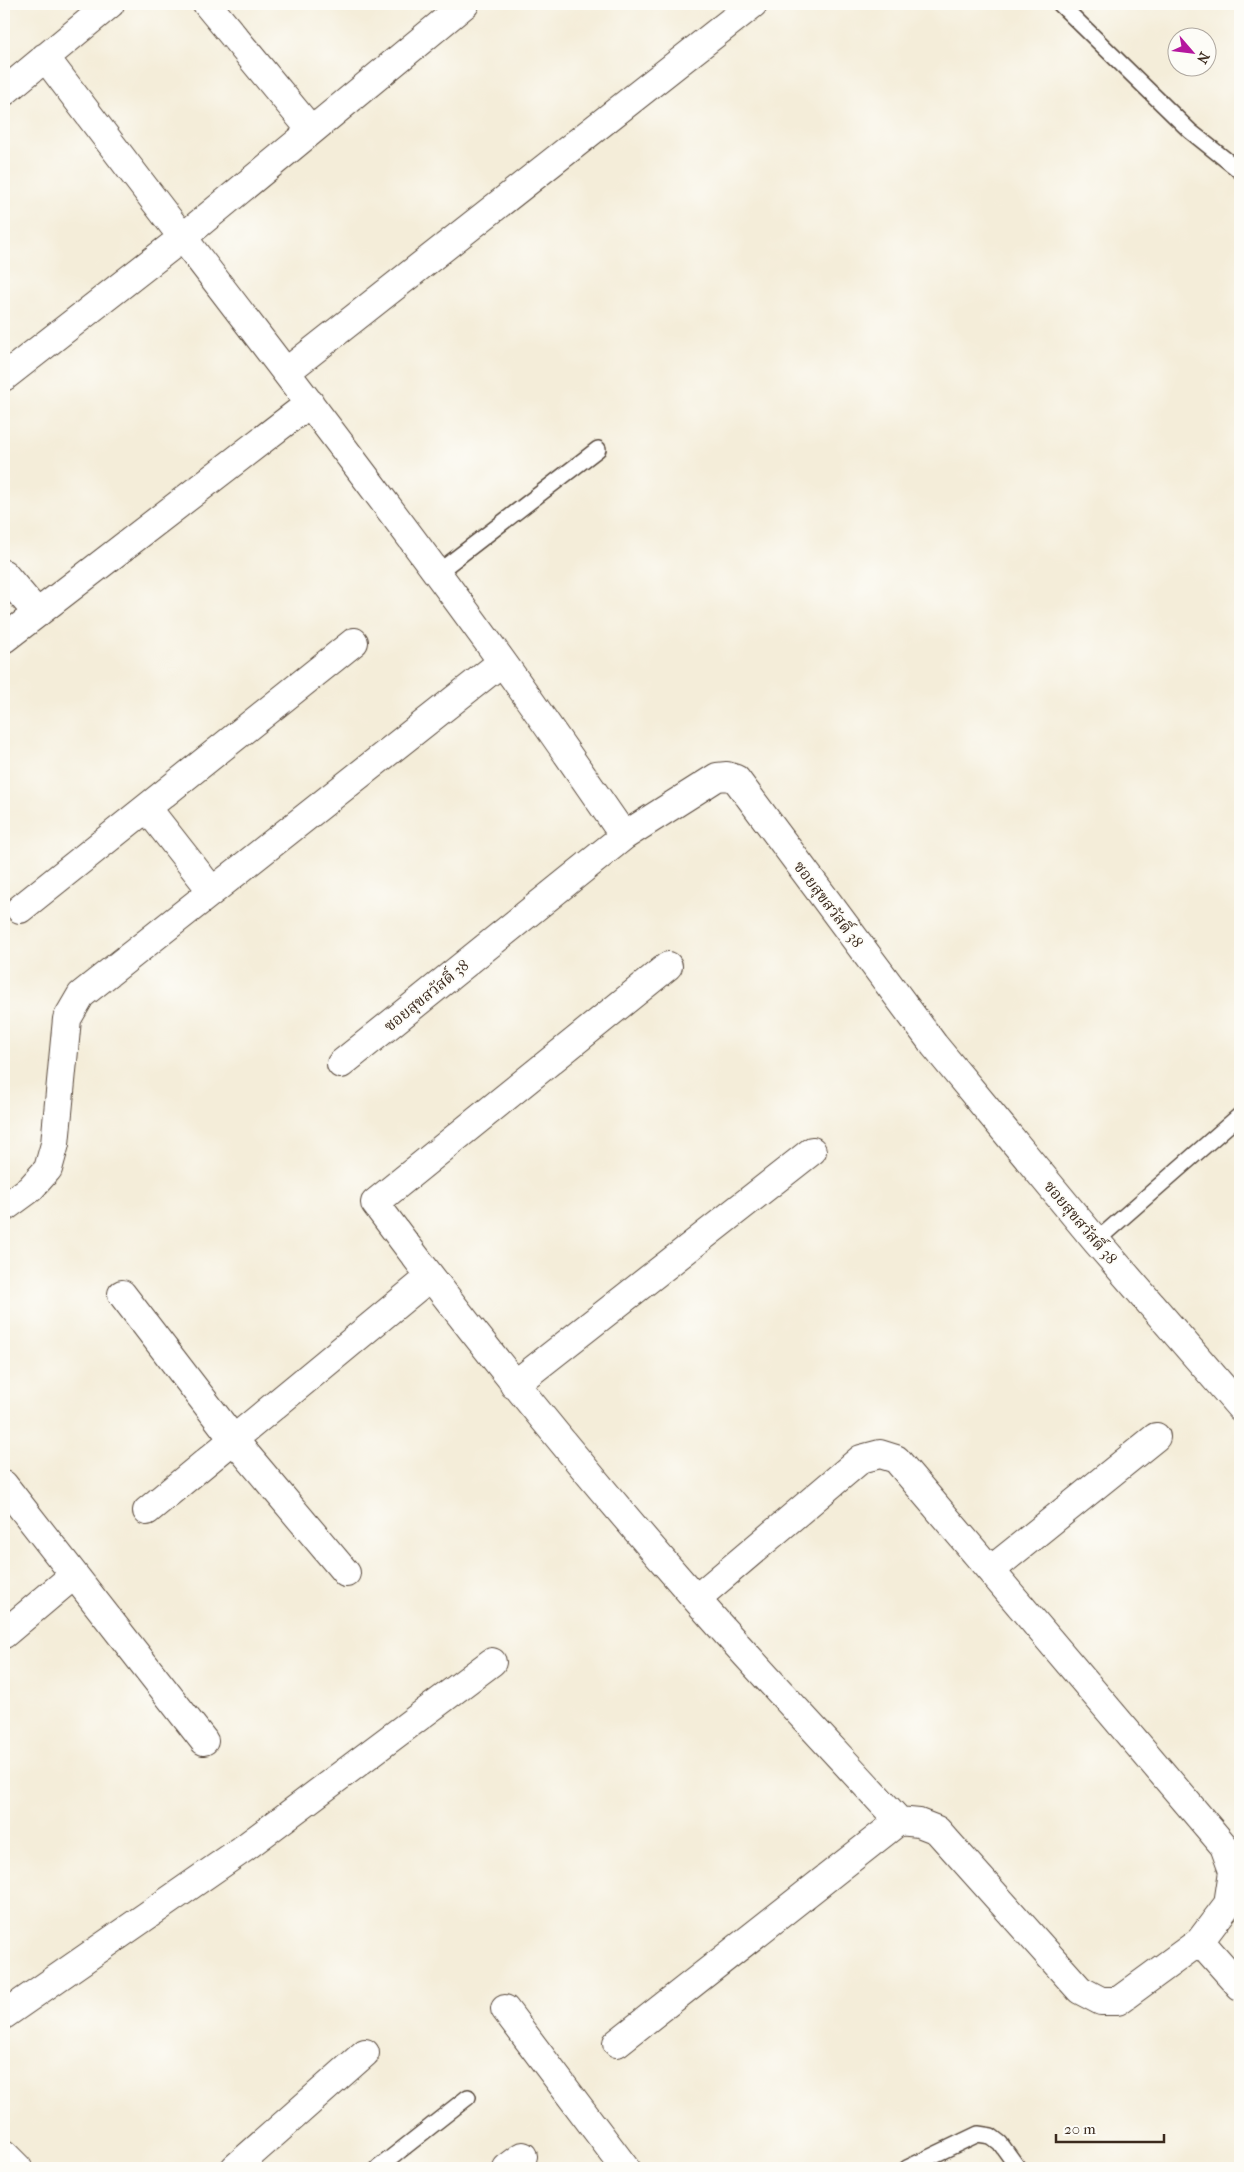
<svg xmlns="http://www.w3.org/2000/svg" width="1244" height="2172" font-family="'IM FELL French Canon','Noto Serif Thai',serif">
<rect width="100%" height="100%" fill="#fdfcf7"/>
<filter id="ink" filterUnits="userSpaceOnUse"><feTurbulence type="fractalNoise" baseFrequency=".02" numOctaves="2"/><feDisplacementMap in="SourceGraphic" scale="10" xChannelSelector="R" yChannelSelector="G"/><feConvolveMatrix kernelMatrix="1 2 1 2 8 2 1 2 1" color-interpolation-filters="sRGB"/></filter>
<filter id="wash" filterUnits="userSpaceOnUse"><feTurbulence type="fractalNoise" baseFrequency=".0096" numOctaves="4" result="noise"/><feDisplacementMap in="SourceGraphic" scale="20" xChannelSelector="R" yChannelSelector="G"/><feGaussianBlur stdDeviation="1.12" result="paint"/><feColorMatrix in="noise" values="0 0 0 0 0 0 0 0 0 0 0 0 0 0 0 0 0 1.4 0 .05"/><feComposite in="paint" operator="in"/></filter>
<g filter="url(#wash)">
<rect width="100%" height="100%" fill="#f4edd9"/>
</g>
<g filter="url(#ink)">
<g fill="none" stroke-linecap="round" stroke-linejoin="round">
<g stroke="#57473a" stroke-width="18">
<path id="service" d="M1060,4L1190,131L1240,171
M437,573L598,449
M1096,1241L1240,1115
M378,2168L468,2097
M907,2168L978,2134L991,2136L1000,2143L1018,2168"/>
</g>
<g stroke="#57473a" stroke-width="30">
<path id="minor" d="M207,4L311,130
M45,57C197,258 353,456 501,660C543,718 583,777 624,836
M4,92L110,4
M286,372L753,4
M4,377L182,238L465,4
M4,574L37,613
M4,639L310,403
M147,808L212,891
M20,909L354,642
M668,966L375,1203C476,1339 584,1471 696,1599C762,1674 831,1747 899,1821L919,1823L937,1830L1080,1990L1101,2001H1118L1200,1941L1228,1904L1233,1871L1224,1846L896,1459L880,1454L861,1459L696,1599
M341,1064L624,836L717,777L727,776L736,779L934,1045L1096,1241L1240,1407
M4,1208L30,1189L48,1169L55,1144L67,1019L81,995L502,662
M122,1294L234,1440L346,1573
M514,1385L812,1151
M4,1485L204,1741
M147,1511L430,1277
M991,1570L1156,1437
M4,1634L74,1575
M1200,1941L1240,1986
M505,2009L625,2168
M4,2015L243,1849L492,1662
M617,2043L899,1821
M4,2154L18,2168
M235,2168L365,2053
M507,2168L523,2156"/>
</g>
<use href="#service" stroke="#fff" stroke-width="15"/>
<use href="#minor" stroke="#fff" stroke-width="28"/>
</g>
</g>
<g text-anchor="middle" stroke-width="4" stroke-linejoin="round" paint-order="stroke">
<g font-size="16" fill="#3b2a1e" stroke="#fdfcf7">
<text transform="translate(829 904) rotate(53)" y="6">ซอยสุขสวัสดิ์ 38</text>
<text transform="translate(426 995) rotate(-39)" y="6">ซอยสุขสวัสดิ์ 38</text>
<text transform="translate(1081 1222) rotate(50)" y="6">ซอยสุขสวัสดิ์ 38</text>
</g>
</g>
<rect width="1244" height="2172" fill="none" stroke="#fdfcf7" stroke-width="20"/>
<g transform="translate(1192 52) rotate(118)"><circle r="24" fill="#fdfcf7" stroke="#afa8a0"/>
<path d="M0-4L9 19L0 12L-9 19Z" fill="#b5179e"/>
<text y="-8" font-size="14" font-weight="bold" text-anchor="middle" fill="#3b2a1e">N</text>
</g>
<path d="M1056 2134v8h108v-8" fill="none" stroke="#3b2a1e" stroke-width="2.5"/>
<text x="1064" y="2134" font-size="15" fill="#3b2a1e" stroke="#fdfcf7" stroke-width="4" paint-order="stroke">20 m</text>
</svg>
